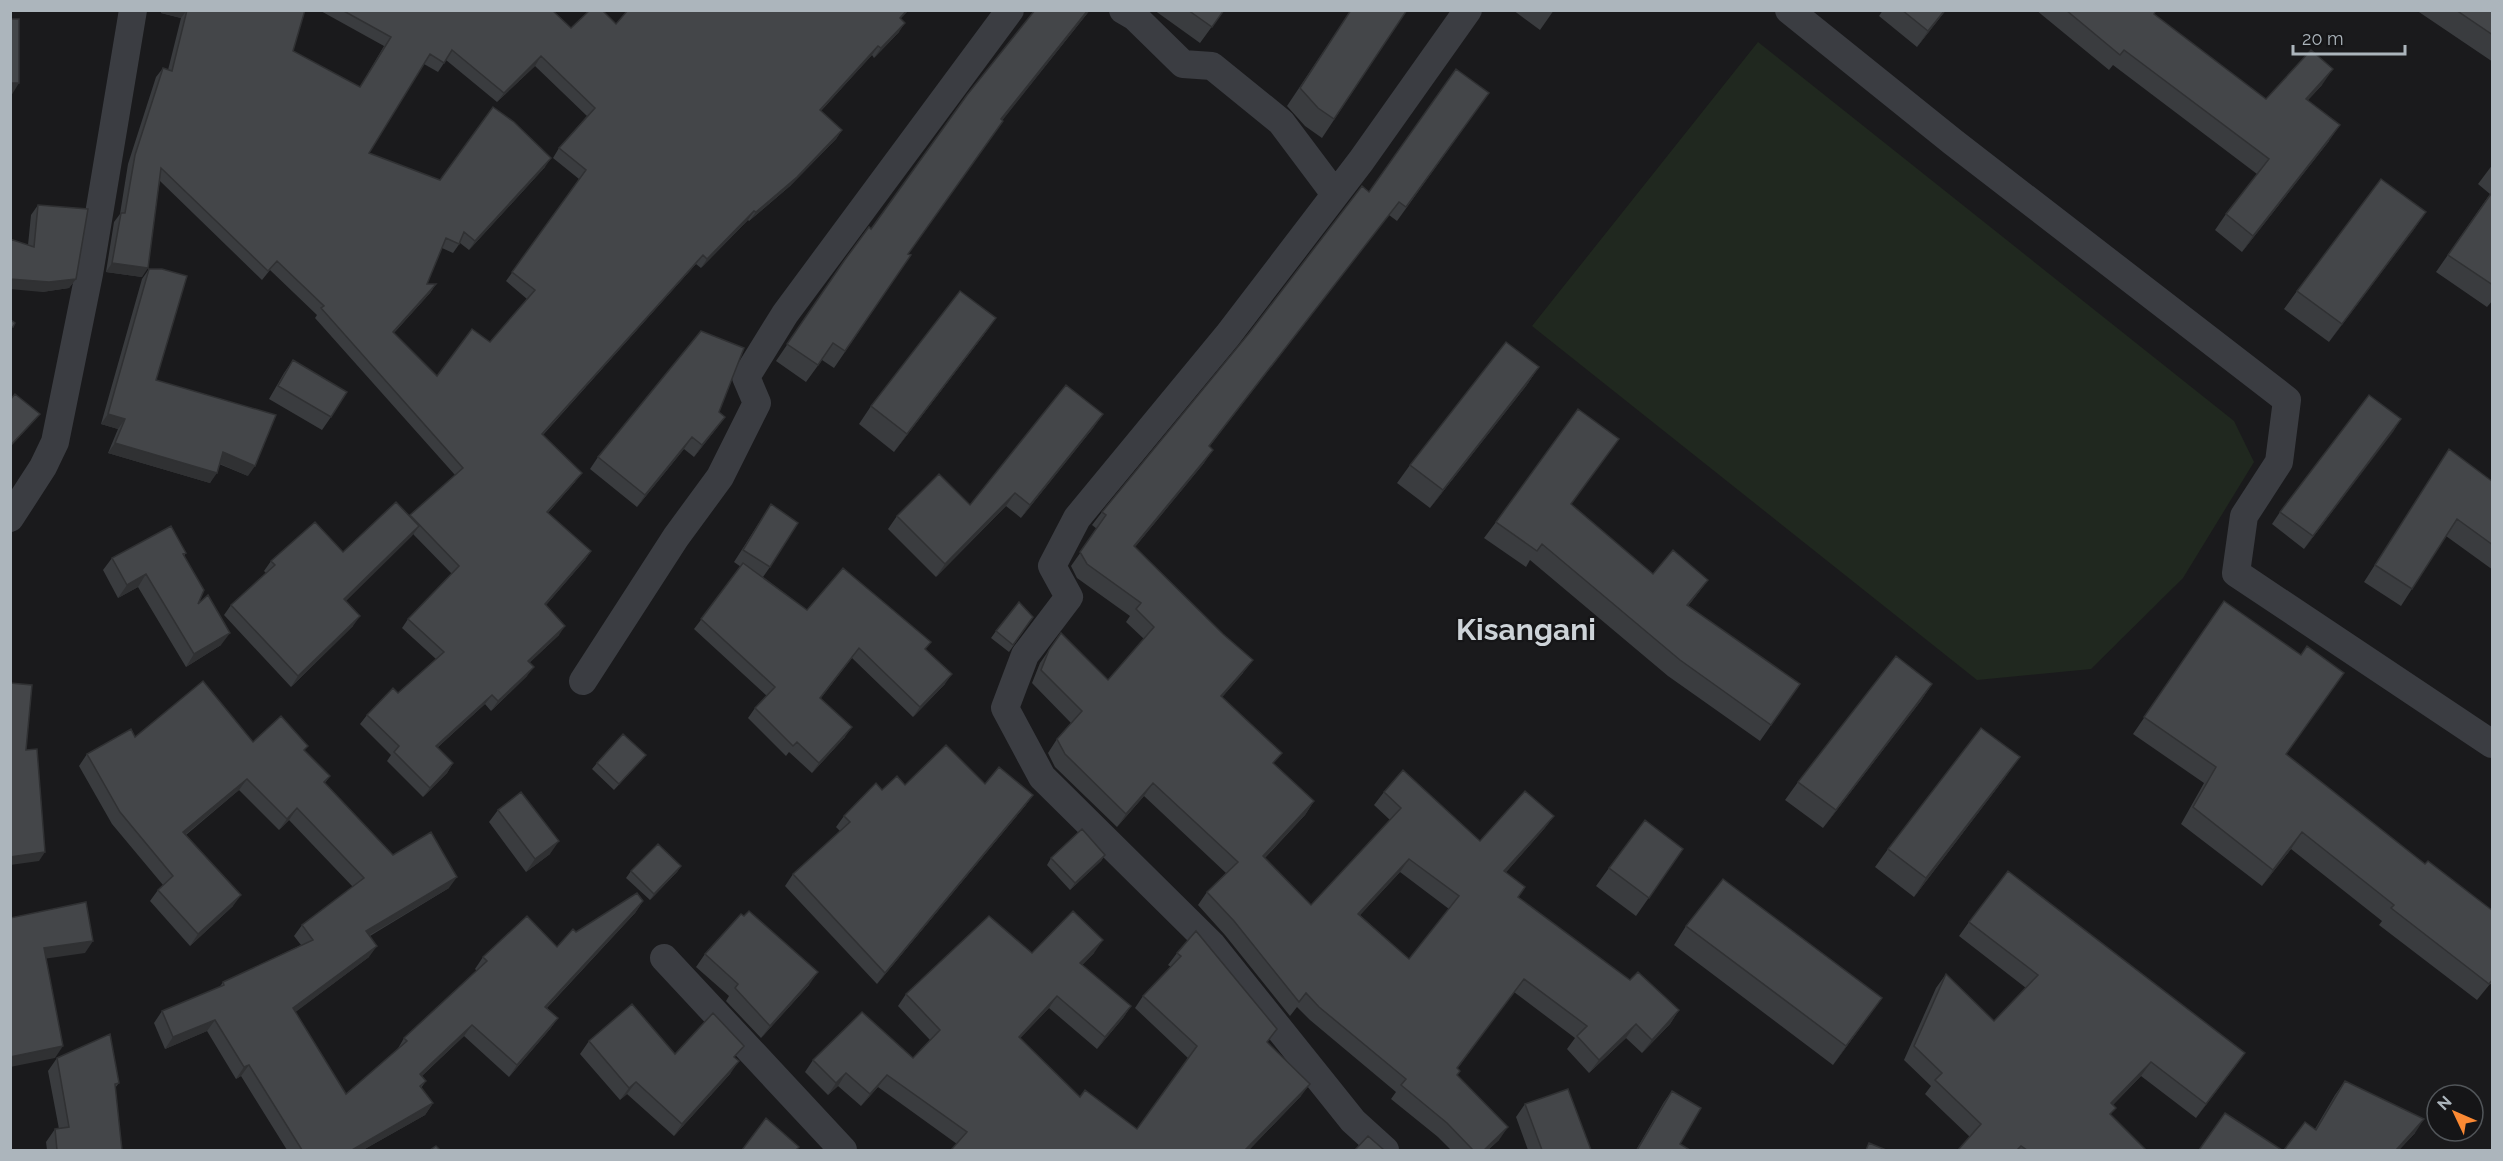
<svg xmlns="http://www.w3.org/2000/svg" width="2503" height="1161" font-family="Raleway,sans-serif">
<rect width="100%" height="100%" fill="#1a1a1c"/>
<path fill="#20281f" d="M1758,42L2234,421L2254,462L2183,578L2091,669L1977,680L1532,326Z"/>
<g fill="none" stroke-linecap="round" stroke-linejoin="round">
<path stroke="#3b3d42" stroke-width="28" d="M1123,10L1135,17L1183,64L1212,66L1281,122L1335,194
M1789,10L1953,142L2287,400L2279,462L2244,516L2236,573L2492,744
M10,518L43,467L55,442L89,274L133,10
M583,681L676,537L720,477L757,403L746,377L785,314L1010,10
M664,958L843,1150
M1385,1150L1353,1121L1212,945L1042,777L1005,708L1025,655L1069,597L1052,566L1077,518L1228,335L1361,161L1468,10"/>
</g>
<path fill="#3a3c3f" fill-rule="evenodd" d="M162,10H305L293,51L360,87L384,46L319,10H552L571,28L616,24L901,19L899,32L874,58L872,55L821,111L842,130L836,139L790,186L749,221L748,220L701,268L696,264L543,435L575,482L548,513L591,551L585,560L546,605L559,635L530,662L527,676L491,711L485,704L437,748L453,763L447,773L423,797L387,761L391,755L360,724L367,715L398,693L436,659L402,628L408,619L452,574L413,534L345,601L353,626L291,687L224,615L231,605L266,573L264,571L271,561L343,552L410,516L455,475L315,318L317,315L270,270L262,280L160,181L142,277L106,272L114,222L120,214L128,164L156,77L163,68L168,70L181,18L161,13ZM446,60L497,102L535,66L587,116L559,148L553,158L579,179L506,281L527,299L490,342L437,376L394,333L430,293L436,284H427L442,248L453,253L460,243L469,250L545,167L440,180L369,153L424,64L438,72Z
M1090,10L1002,120L908,254L911,255L834,368L822,360L806,382L776,361L844,261L871,229Z
M1154,10H1224L1200,43Z
M1351,10H1407L1322,138L1305,126L1287,106Z
M1513,10H1554L1540,30Z
M1883,10H1946L1917,47L1879,16Z
M2036,10H2153L2154,14L2266,99L2322,85L2308,100L2329,141L2242,252L2215,230L2226,214L2257,174L2113,65L2109,70Z
M2416,10H2493V62Z
M1489,93L1397,221L1389,215L1209,447L1204,463L1135,547L1243,673L1222,697L1274,765L1314,801L1305,815L1265,858L1311,905L1390,820L1374,805L1384,792L1480,841L1554,816L1544,829L1506,872L1518,898L1630,980L1679,1010L1670,1024L1642,1053L1626,1038L1589,1073L1567,1049L1575,1038L1514,992L1457,1069V1075L1499,1140L1488,1150H1451L1438,1137L1391,1099L1396,1092L1310,1020L1297,1007L1290,1016L1225,935L1198,905L1207,892L1226,873L1144,796L1117,827L1055,767L1048,753L1057,739L1071,723L1032,683L1040,663L1049,650L1108,680L1144,639L1126,622L1130,616L1077,578L1071,566L1097,529L1092,525L1102,512L1369,192ZM1400,872L1449,909L1409,959L1360,915Z
M2493,164V300L2487,307L2436,272L2490,194L2478,184Z
M38,205L76,279L69,288L42,292L28,245L31,215Z
M2426,212L2329,342L2284,309L2297,291Z
M149,269L156,380L248,476L219,464L210,483L108,453L118,429L101,424L142,279Z
M996,318L983,336L894,452L859,424L871,406Z
M293,360L331,417L322,430L269,399L284,373Z
M1539,367L1526,386L1430,508L1397,483L1410,465Z
M719,412L725,417L694,457L684,449L637,507L590,469L598,457Z
M2401,419L2304,549L2272,524L2280,512Z
M1094,427L1021,518L1006,506L936,577L888,529L897,516L970,505Z
M2449,449L2493,482V570L2446,536L2401,606L2364,582L2438,466Z
M771,504L770,567L763,577L807,610L926,649L945,684L913,717L852,658L821,698L845,737L812,773L789,752L786,756L748,718L755,708L767,696L694,629L741,567L734,562Z
M1571,505L1653,574L1708,580L1688,606L1800,684L1760,741L1668,676L1530,560L1526,567L1484,538L1496,522Z
M186,553L184,556L198,604L221,645L186,667L138,587L118,598L103,570L112,558Z
M2224,601L2286,754L2425,864L2493,911V985L2490,984L2477,1000L2379,925L2382,921L2291,849L2262,886L2181,824L2204,783L2133,734Z
M1033,617L1009,652L991,638L996,631Z
M1932,684L1920,702L1823,828L1785,800L1798,782Z
M135,737L253,742L305,751L330,776L325,783L393,855L449,888L370,936L369,957L295,1012L346,1094L397,1050L404,1038L477,971L475,969L483,957L557,947L576,932L643,901L635,913L547,1008L558,1018L550,1029L509,1077L464,1036L422,1076L426,1081L421,1088L433,1103L425,1115L363,1150H287L241,1076L236,1079L207,1031L165,1049L154,1023L162,1011L219,988L223,982L301,945L294,936L302,925L353,887L289,820L279,830L239,790L186,835L233,906L190,946L150,901L158,890L163,885L112,824L79,766L87,754Z
M646,755L641,761L614,790L592,769L597,763Z
M2007,775L1914,897L1875,867L1888,849Z
M985,784L1033,795L1025,806L877,984L785,886L793,874L840,831L836,827L844,816L882,790L905,785Z
M498,810L550,854L526,872L489,822Z
M1683,849L1636,916L1596,886L1609,868Z
M1105,855L1101,861L1070,890L1047,865L1051,858Z
M681,866L677,872L650,900L626,878L631,871Z
M1969,922L2245,1053L2196,1118L2141,1076L2113,1105L2111,1115L2146,1150H1958L1970,1137L1925,1094L1931,1086L1904,1060L1936,988L1946,974L1994,1021L2026,988L1959,936Z
M1686,926L1882,998L1833,1065L1674,945Z
M1032,953H1094L1082,965L1131,1006L1123,1018L1097,1049L1049,1008L1020,1038L1080,1097L1137,1129L1188,1058L1135,1008L1143,996L1171,967L1168,965L1177,953L1268,1043L1301,1096L1249,1150H951L957,1144L878,1087L861,1106L838,1086L828,1095L805,1072L813,1060L913,1058L930,1040L898,1006L906,994Z
M705,954L809,985L761,1038L726,1001L729,996L696,967Z
M589,1041L675,1054L736,1058L730,1074L674,1136L627,1094L620,1100L580,1054Z
M57,1058L119,1083L115,1088L122,1150H47L46,1142L55,1129H59L48,1071Z
M2345,1081L2415,1133L2399,1150L2315,1129L2335,1095Z
M1672,1091L1680,1144L1690,1150H1636L1664,1102Z
M1525,1104L1591,1150H1528L1516,1117Z"/>
<path fill="#303133" d="M163,10H187L181,18L161,13Z
M907,10H909L893,27L900,18Z
M1088,10H1090L990,136L1001,119Z
M1945,10H1946L1917,47L1928,31Z
M905,23L899,32L874,58L881,48Z
M878,46L872,55L813,119L820,110Z
M541,56L535,66L497,102L504,93Z
M2333,69L2322,85L2295,114L2306,99Z
M10,83H19L11,96H10Z
M2340,125L2329,141L2242,252L2253,236Z
M842,130L836,139L790,186L749,221L756,212Z
M551,158L545,167L469,250L475,241Z
M1399,202L1389,215L1199,459L1209,446Z
M754,211L748,220L701,268L707,259Z
M2426,212L2413,231L2329,342L2342,324Z
M703,255L696,264L535,443L542,434Z
M112,263L148,268L142,277L106,272Z
M10,279H76L69,288L42,292L10,289Z
M436,284L430,293L386,341L393,332Z
M996,318L983,336L894,452L907,434Z
M1539,367L1526,386L1430,508L1443,490Z
M40,414L35,420L10,447V446Z
M108,414L125,419L118,429L101,424Z
M1103,414L1094,427L1021,518L1030,505Z
M725,417L717,428L694,457L702,445Z
M2401,419L2393,432L2304,549L2313,536Z
M692,437L684,449L637,507L645,495Z
M115,443L217,473L210,483L108,453Z
M1213,450L1204,463L1125,559L1134,546Z
M223,452L255,466L248,476L216,462Z
M582,473L575,482L540,521L547,512Z
M1015,493L1006,506L936,577L945,564Z
M419,526L412,536L337,610L344,599Z
M591,551L585,560L539,613L545,604Z
M146,574L138,587L118,598L127,585Z
M1708,580L1696,596L1676,621L1687,605Z
M360,616L353,626L291,687L298,676Z
M565,626L559,635L522,670L528,661Z
M230,633L221,645L186,667L194,654Z
M1253,660L1243,673L1212,709L1221,696Z
M534,667L527,676L491,711L498,701Z
M952,674L945,684L913,717L920,707Z
M1932,684L1920,702L1823,828L1836,810Z
M492,695L485,704L429,755L436,746Z
M852,727L845,737L812,773L819,763Z
M2020,757L2007,775L1914,897L1926,878Z
M453,763L447,773L423,797L430,788Z
M247,779L239,790L175,843L183,832Z
M1153,783L1144,796L1117,827L1126,814Z
M1033,795L1025,806L877,984L885,973Z
M1314,801L1305,815L1254,869L1263,856Z
M297,808L289,820L279,830L287,819Z
M1554,816L1544,829L1495,885L1504,871Z
M2302,832L2291,849L2262,886L2273,870Z
M559,841L550,854L526,872L535,859Z
M45,852L39,861L10,865V857Z
M1105,855L1101,861L1070,890L1075,883Z
M1409,859L1400,872L1349,927L1358,914Z
M681,866L677,872L650,900L654,894Z
M457,877L449,888L358,942L366,931Z
M241,895L233,906L190,946L198,934Z
M643,901L635,913L537,1018L545,1007Z
M1103,940L1094,953L1072,976L1080,963Z
M93,941L85,953L36,960L44,948Z
M377,946L369,957L285,1020L293,1008Z
M818,972L809,985L761,1038L770,1026Z
M1057,996L1049,1008L1010,1049L1019,1037Z
M1882,998L1869,1016L1833,1065L1846,1046Z
M1131,1006L1123,1018L1097,1049L1105,1037Z
M1679,1010L1670,1024L1642,1053L1652,1040Z
M558,1018L550,1029L509,1077L517,1065Z
M215,1020L207,1031L165,1049L173,1037Z
M1636,1024L1626,1038L1589,1073L1599,1060Z
M472,1025L464,1036L412,1085L420,1074Z
M63,1046L55,1058L10,1067V1057Z
M2245,1053L2235,1067L2196,1118L2206,1104Z
M739,1061L730,1074L674,1136L682,1124Z
M2151,1062L2141,1076L2101,1117L2111,1103Z
M249,1065L241,1076L236,1079L244,1067Z
M846,1073L838,1086L828,1095L836,1083Z
M887,1075L878,1087L861,1106L870,1094Z
M636,1082L627,1094L620,1100L629,1088Z
M1310,1084L1301,1096L1249,1150H1245Z
M433,1103L425,1115L363,1150H352Z
M2424,1119L2415,1133L2399,1150H2396Z
M1508,1127L1499,1140L1488,1150H1484Z"/>
<path fill="#444649" stroke="#303133" stroke-width="1.5" fill-rule="evenodd" d="M187,10H305L293,51L360,87L391,37L342,10H552L571,28L590,10H602L616,24L628,10H907L900,18L905,23L881,48L878,46L820,110L842,130L797,177L756,212L754,211L707,259L703,255L542,434L582,473L547,512L591,551L545,604L565,626L528,661L534,667L498,701L492,695L436,746L453,763L430,788L394,752L399,746L367,715L393,688L398,693L444,652L408,619L459,566L410,515L463,468L321,308L324,306L277,261L268,271L161,168L148,268L112,263L121,213H125L135,155L163,68L172,71ZM452,50L504,93L541,56L595,108L559,148L586,170L512,272L535,290L490,342L472,329L437,376L393,332L436,284H427L446,238L459,244L464,232L475,241L551,158L514,122L493,107L440,180L369,153L430,54L444,63Z
M1035,10H1088L1001,119L1003,121L908,254L911,255L845,351L833,343L818,365L787,344L844,261L869,227L871,229L967,95Z
M1188,10H1224L1212,27Z
M1351,10H1407L1334,119L1318,108L1300,88Z
M1902,10H1945L1928,31Z
M2066,10H2153L2155,12L2154,14L2266,99L2311,50L2333,69L2306,99L2340,125L2253,236L2226,214L2269,159L2124,50L2120,55Z
M2456,10H2493V35Z
M10,19H19V83H10Z
M1456,69L1489,93L1406,207L1399,202L1209,446L1213,450L1134,546L1223,634L1253,660L1221,696L1282,753L1273,763L1314,801L1263,856L1311,905L1401,808L1384,792L1403,770L1480,841L1525,791L1554,816L1504,871L1525,887L1518,897L1630,980L1638,972L1679,1010L1652,1040L1636,1024L1599,1060L1577,1036L1587,1026L1524,979L1457,1068L1460,1071L1457,1075L1508,1127L1484,1150H1473L1447,1123L1401,1085L1406,1079L1319,1007L1306,993L1299,1002L1234,921L1207,892L1238,862L1153,783L1126,814L1065,754L1057,739L1082,711L1041,670L1049,650L1061,633L1108,680L1154,627L1136,609L1141,603L1087,564L1080,552L1106,515L1102,512L1250,332L1362,186L1369,192ZM1409,859L1459,896L1409,959L1358,914Z
M2381,179L2426,212L2342,324L2297,291Z
M2493,191V285L2448,255Z
M38,205L88,209L76,279L49,282L10,279V239L34,247Z
M149,269H162L187,276L156,380L276,415L255,466L223,452L217,473L115,443L125,419L108,414Z
M960,291L996,318L907,434L871,406Z
M10,319L15,323L13,327L10,326Z
M701,331L744,348L719,412L725,417L702,445L692,437L645,495L598,457Z
M1506,342L1539,367L1443,490L1410,465Z
M293,360L347,392L331,417L278,386Z
M1066,385L1103,414L1030,505L1015,493L945,564L897,516L939,474L970,505Z
M15,394L40,414L10,446V400Z
M2369,395L2401,419L2313,536L2280,512Z
M1578,409L1619,439L1571,504L1653,574L1673,550L1708,580L1687,605L1800,684L1771,725L1680,660L1542,544L1537,551L1496,522Z
M2449,449L2493,482V545L2457,519L2412,589L2375,565Z
M396,502L419,526L344,599L360,616L298,676L231,605L275,565L271,561L315,522L343,552Z
M771,504L798,523L770,567L743,550Z
M171,526L186,553L183,554L204,590L198,604L208,595L230,633L194,654L146,574L127,585L112,558Z
M743,563L807,610L843,568L931,642L925,649L952,674L920,707L859,648L820,698L852,727L819,763L797,742L793,746L755,708L775,687L701,619Z
M2224,601L2301,655L2307,646L2344,673L2286,754L2425,864L2428,861L2493,911V979L2489,984L2391,908L2394,905L2302,832L2273,870L2193,807L2216,767L2144,717Z
M1019,602L1033,617L1013,645L996,631Z
M1896,656L1932,684L1836,810L1798,782Z
M203,681L253,742L281,716L308,746L304,750L330,776L324,782L393,855L431,832L457,877L366,931L377,946L293,1008L346,1094L407,1041L404,1038L487,961L483,957L527,916L557,947L573,929L576,932L637,893L643,901L545,1007L558,1018L517,1065L472,1025L420,1074L426,1081L420,1086L433,1103L352,1150H302L249,1065L244,1067L215,1020L173,1037L162,1011L224,985L223,982L313,940L302,925L364,878L297,808L287,819L247,779L183,832L241,895L198,934L158,890L173,876L120,812L87,754L131,729L135,737Z
M10,683L32,685L26,750L37,749L45,852L10,857Z
M1981,728L2020,757L1926,878L1888,849Z
M623,734L646,755L619,784L597,763Z
M946,745L985,784L999,767L1033,795L885,973L793,874L850,822L844,816L876,783L882,790L897,776L905,785Z
M521,792L559,841L535,859L498,810Z
M1645,820L1683,849L1649,898L1609,868Z
M1082,829L1105,855L1075,883L1051,858Z
M658,844L681,866L654,894L631,871Z
M2008,871L2245,1053L2206,1104L2151,1062L2111,1103L2116,1108L2110,1114L2146,1150H2027L2021,1146L2017,1150H1958L1981,1124L1935,1080L1942,1073L1914,1046L1946,974L1994,1021L2038,975L1969,922Z
M1723,879L1882,998L1846,1046L1686,926Z
M86,902L93,941L44,948L63,1046L10,1057V918Z
M749,911L818,972L770,1026L735,988L738,984L705,954L741,914L744,916Z
M1073,911L1103,940L1080,963L1131,1006L1105,1037L1057,996L1019,1037L1080,1097L1085,1090L1137,1129L1197,1046L1143,996L1181,956L1177,953L1196,931L1277,1029L1267,1042L1310,1084L1245,1150H951L967,1132L887,1075L870,1094L846,1073L836,1083L813,1060L862,1012L913,1058L940,1030L906,994L989,916L1032,953Z
M632,1004L675,1054L713,1013L744,1046L734,1057L739,1061L682,1124L636,1082L629,1088L589,1041Z
M110,1034L119,1083L115,1084L122,1150H57L55,1129L69,1127L57,1058Z
M2345,1081L2424,1119L2396,1150H2284L2305,1122L2316,1130Z
M1568,1089L1591,1150H1542L1525,1104Z
M1672,1091L1701,1108L1680,1144L1690,1150H1637Z
M2225,1113L2282,1150H2199Z
M766,1118L799,1147L796,1150H742Z
M1368,1136L1384,1150H1355Z
M1869,1143L1886,1150H1866Z
M436,1146L440,1150H430Z"/>
<g text-anchor="middle" stroke-width="4.5" stroke-linejoin="round" paint-order="stroke">
<g font-size="30" font-weight="bold" fill="#cdd3d8" stroke="#151517">
<text x="1526" y="640">Kisangani</text>
</g>
</g>
<rect width="2503" height="1161" fill="none" stroke="#acb5bc" stroke-width="24"/>
<g transform="translate(2455 1113) rotate(314)"><circle r="28" fill="#151517" stroke="#515559" stroke-width="1.5"/>
<path d="M0-4.5L10 22L0 15L-10 22Z" fill="#fb8933"/>
<text y="-9" font-size="16" font-weight="bold" text-anchor="middle" fill="#acb5bc">N</text>
</g>
<path d="M2293 45v9h112v-9" fill="none" stroke="#acb5bc" stroke-width="3"/>
<text x="2302" y="45" font-size="18" fill="#acb5bc" stroke="#151517" stroke-width="4.5" paint-order="stroke">20 m</text>
</svg>
